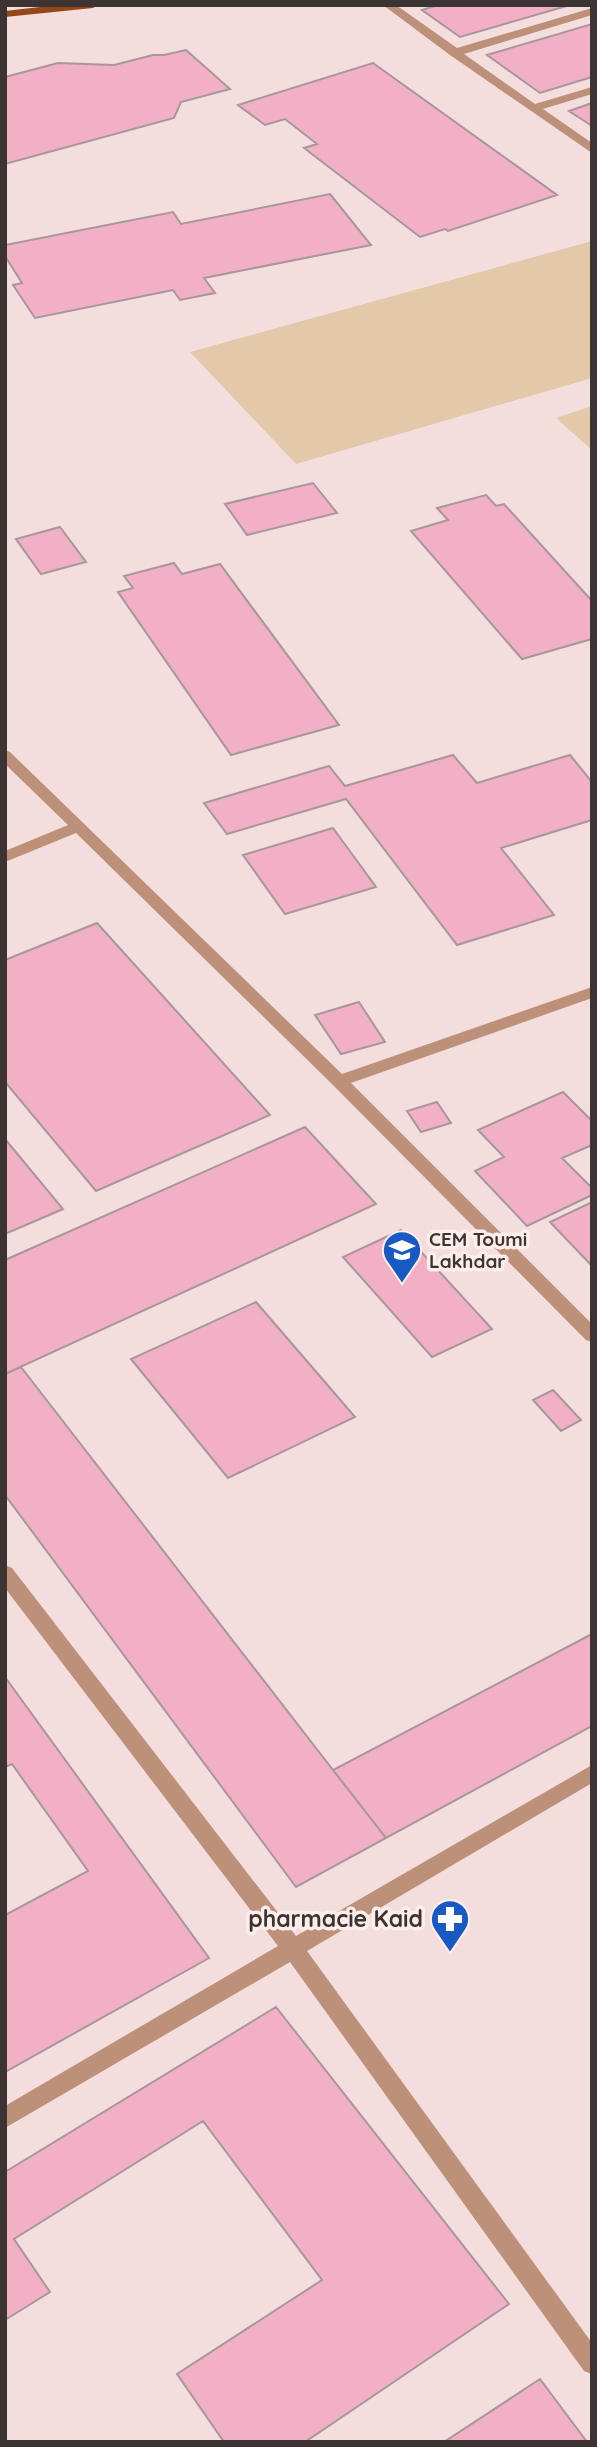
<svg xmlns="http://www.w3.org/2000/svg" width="597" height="2447" font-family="Quicksand,sans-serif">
<rect width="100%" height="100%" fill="#f3dedd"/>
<path fill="#e3c8a9" d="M592,241V378L296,464L190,352Z
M592,406V450L556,418Z"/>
<path fill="#f1b0c5" stroke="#a8969c" stroke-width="2" d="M438,5H570L460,37L422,10Z
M592,24V77L540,93L487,55Z
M186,50L230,89L181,102L174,118L5,164V77L58,63L114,65L153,55H164Z
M373,63L557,195L448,231L445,229L420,237L304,148L317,144L285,119L265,125L238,105Z
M592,103V126L569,111Z
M330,194L371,245L204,278L215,293L180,300L173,290L35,318L13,285L22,283L5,256V245L173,212L181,224Z
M313,483L337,513L247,535L225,504Z
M486,495L496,506L504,504L592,601V639L522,659L411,531L448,520L437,508Z
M60,527L86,562L41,574L16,539Z
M174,563L182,574L220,564L339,725L231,755L118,592L133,588L124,576Z
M453,755L477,783L570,755L592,782V820L501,848L554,915L457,945L346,799L227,834L204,803L329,766L345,786Z
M333,828L376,887L285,914L243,855Z
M97,923L270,1115L96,1191L5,1082V960Z
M359,1002L385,1042L341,1054L315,1015Z
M563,1092L592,1121V1145L562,1158L592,1188V1195L527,1226L475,1171L504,1157L478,1130Z
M437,1102L451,1123L421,1132L407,1111Z
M305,1127L376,1204L5,1374V1260Z
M5,1139L63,1209L5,1234Z
M592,1202V1266L550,1222Z
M401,1230L492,1329L432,1357L343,1257Z
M256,1302L355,1417L228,1478L131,1359Z
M21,1367L333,1770L386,1838L296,1887L5,1495V1374Z
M553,1390L581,1420L561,1431L533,1400Z
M592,1634V1726L386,1838L333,1770Z
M5,1677L209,1958L5,2072V1915L88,1871L12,1764L5,1767Z
M276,2007L509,2304L305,2442H224L177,2374L322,2280L203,2121L14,2239L50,2292L5,2320V2172Z
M540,2379L587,2442H444Z"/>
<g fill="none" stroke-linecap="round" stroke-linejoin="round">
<path fill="#bd907a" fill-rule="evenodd" d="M383,5H396L457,48L592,8V15L464,54L535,104L592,87V94L543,109L592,143V153L450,55Z
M5,750L10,752L342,1074L592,987V998L351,1083L592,1324V1342L586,1340L333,1085L76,833L5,862V851L68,825L5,764Z
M5,1565L12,1568L296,1936L592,1765V1783L307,1951L592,2343V2374L584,2371L290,1962L5,2128V2106L278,1946L5,1588Z"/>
<path fill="#95471a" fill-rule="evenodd" d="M57,5H98L93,8L5,17V11Z"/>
</g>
<defs>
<g id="school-pin" transform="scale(2.0125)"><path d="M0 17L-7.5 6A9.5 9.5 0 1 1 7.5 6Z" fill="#1859c4" stroke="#fdedeb"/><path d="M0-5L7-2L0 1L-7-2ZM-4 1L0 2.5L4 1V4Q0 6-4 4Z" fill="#fff"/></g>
<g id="pharmacy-pin" transform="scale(2.0125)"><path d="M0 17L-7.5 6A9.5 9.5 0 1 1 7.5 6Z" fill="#1859c4" stroke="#fdedeb"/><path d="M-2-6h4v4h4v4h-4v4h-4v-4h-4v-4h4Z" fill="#fff"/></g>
</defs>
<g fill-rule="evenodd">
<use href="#school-pin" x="402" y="1250"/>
<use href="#pharmacy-pin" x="450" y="1919"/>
</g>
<g text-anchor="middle" stroke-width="7" stroke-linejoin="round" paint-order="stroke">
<g font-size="19" font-weight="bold" fill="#3c3433" stroke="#fdedeb" text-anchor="start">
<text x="429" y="1246">CEM Toumi<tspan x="429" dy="22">Lakhdar</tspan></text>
</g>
<g font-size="23" font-weight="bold" fill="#3c3433" stroke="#fdedeb" text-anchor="end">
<text x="423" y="1927">pharmacie Kaid</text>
</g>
</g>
<rect width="597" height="2447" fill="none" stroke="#3c3433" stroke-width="14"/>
</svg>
